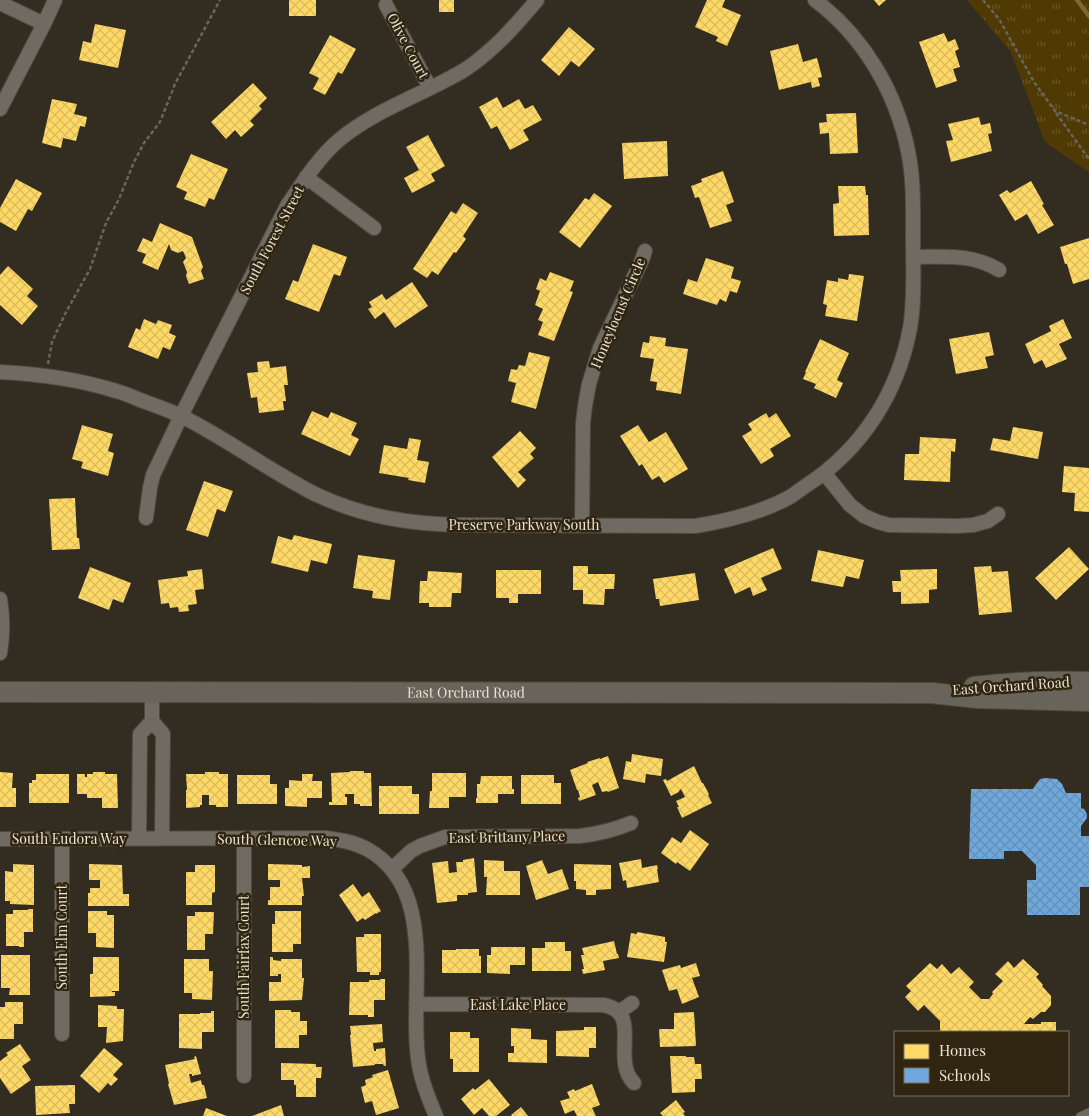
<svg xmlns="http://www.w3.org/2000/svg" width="1089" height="1116" font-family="'Playfair Display',serif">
<defs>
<pattern id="grass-tufts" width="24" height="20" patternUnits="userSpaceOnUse" patternTransform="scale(1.25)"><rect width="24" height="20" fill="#503a04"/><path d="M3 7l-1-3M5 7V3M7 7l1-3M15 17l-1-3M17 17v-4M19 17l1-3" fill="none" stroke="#695628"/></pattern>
<pattern id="homes-cross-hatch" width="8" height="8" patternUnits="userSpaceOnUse" patternTransform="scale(1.25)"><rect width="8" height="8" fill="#ffd966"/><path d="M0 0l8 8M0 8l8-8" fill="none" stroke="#dabb5e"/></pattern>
<pattern id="schools-cross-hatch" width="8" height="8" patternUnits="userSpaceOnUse" patternTransform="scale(1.25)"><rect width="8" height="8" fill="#6fa8dc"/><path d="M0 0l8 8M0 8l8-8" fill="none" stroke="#658fb5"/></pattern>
</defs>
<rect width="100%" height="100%" fill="#332d21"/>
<path fill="url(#grass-tufts)" d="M967,0H1089V172L1045,142L1011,52Z"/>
<path fill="url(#homes-cross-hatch)" d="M289,0H316V16H289Z
M439,0H454V12H439Z
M707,0H725L722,7L741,15L727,46L716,41L718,37L695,27Z
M874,0H886L879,6Z
M95,24L126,30L118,68L79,60L83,41L91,43Z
M569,27L595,49L579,67L571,61L559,76L541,60Z
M944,33L948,42L955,39L959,49L955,51L960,67L953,69L957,81L936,88L919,42Z
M330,35L356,49L342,74L338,72L325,95L313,89L319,78L309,73Z
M798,44L803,62L817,58L822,77L818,78L820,86L812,88L811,82L779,90L770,51Z
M253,83L267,98L259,106L262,109L250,121L254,125L241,137L235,130L226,139L211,122Z
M497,97L503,108L519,99L525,109L533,105L542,120L523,130L529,140L510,150L497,126L491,129L479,107Z
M52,99L77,104L74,114L87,117L85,127L80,126L76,141L63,138L61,148L42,143Z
M856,113L858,153L830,154L829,133L820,134L819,123L827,122L826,114Z
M979,117L981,125L990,123L992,133L988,134L992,151L951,162L946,141L953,140L948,124Z
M428,135L445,166L431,174L435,181L412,193L404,178L419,170L406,147Z
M667,141L668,176L624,179L622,143Z
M191,154L228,169L214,200L209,198L205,207L184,199L187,192L176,187Z
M723,171L734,202L726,205L732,221L710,228L699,197L695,198L691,186L702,182L701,179Z
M16,179L42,193L32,211L28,209L16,231L0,222V208Z
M1031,181L1044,204L1042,205L1054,225L1038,234L1027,214L1015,221L999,195L1007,190L1010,193Z
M838,186H865L866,195H868L869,235L834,236L833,204L839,203Z
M594,193L612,206L580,248L559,232L585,198L589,200Z
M463,203L478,213L463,236L466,239L456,253L454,252L438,275L432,271L427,278L413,269L451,211L456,214Z
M160,223L192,237L203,267L201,271L204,279L189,284L186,276L187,272L183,262L186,258L183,251L178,253L171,250L169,244L158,270L142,263L146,254L137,251L143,238L152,242Z
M1089,238V279L1073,284L1067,264H1065L1060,247Z
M313,244L347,257L340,276L334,274L319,312L285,299L293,280L298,282Z
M706,258L734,267L731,278L741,281L737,293L730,291L726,302L720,299L717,305L683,294L688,279L697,282Z
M8,266L33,289L27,296L38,306L22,325L0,305V275Z
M550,272L574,281L570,291L573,292L554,341L538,335L543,322L538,320L543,309L535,305L540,291L536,289L540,278L546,281Z
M849,274L864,276L857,321L825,316L827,305L823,304L827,280L838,282V278L848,280Z
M412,282L428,306L395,328L384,312L375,319L368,309L372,307L369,302L382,294L386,300Z
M144,319L156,324L158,320L172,325L169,333L176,336L170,350L163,347L158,359L128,347L136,328L140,330Z
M1063,319L1072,338L1059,344L1067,359L1046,368L1042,360L1034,364L1025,344L1051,331L1049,326Z
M989,332L994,355L985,357L988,368L956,374L949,339Z
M650,336L666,338L665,346L688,349L681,394L656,390L657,382L650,381L654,359L640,357L643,342L649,343Z
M820,339L849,353L837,380L843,383L836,398L814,388L816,384L803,379L806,372H805Z
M529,352L550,357L536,409L511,402L516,383L508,381L511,369L517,370L519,365L525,366Z
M269,361L270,368L286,366L288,385H284L286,401H283L284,410L259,413L257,397L251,398L247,373L258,372L257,362Z
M312,411L328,418L331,412L357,423L351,435L359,439L350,456L301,434Z
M766,413L769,418L776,413L791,436L770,449L774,456L761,464L742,436L752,430L748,424Z
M82,425L113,434L108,451L114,453L108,476L81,468L83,462L72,459Z
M638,425L649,442L666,432L688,469L664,483L659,476L652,480L642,464L639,466L620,436Z
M1013,427L1043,432L1038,459L990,450L993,438L1010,441Z
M520,431L536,448L530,454L534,458L518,472L526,480L518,488L492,457Z
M920,437L956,439L955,452L951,451L950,482L904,480L905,454H919Z
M409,438L421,440L417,460L429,462L425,483L408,480L409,478L379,473L384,445L407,449Z
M1064,466L1089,468V512L1074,511L1075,493L1062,492Z
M204,481L233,491L225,512L217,509L208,537L186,530Z
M75,498L77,538H79L80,549L52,550L49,499Z
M294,535L332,544L327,564L311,560L308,572L271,563L278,536L292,540Z
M1069,547L1089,569L1056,600L1035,578Z
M773,548L782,569L761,578L767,590L753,596L750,587L735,594L724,569Z
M818,550L864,560L859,579L846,576L843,587L811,581Z
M358,555L395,560L390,600L372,598L373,591L353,588Z
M573,566H588V574H615L614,589H605L604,605L583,604V590H573Z
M991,566L992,572L1008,571L1012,612L979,615L974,567Z
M90,567L131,583L123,603L113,599L109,610L78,598Z
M202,569L204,589L195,590L197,604L188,605L189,611L179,612L178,607L170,608L169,603L161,604L158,580L188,576L187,571Z
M937,569V589L929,590V603L901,604V592H893L892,581H901L900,570Z
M496,570H541V594H518V603H509V598H496Z
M428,571L462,573L461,593H452L451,607H429V603H419L420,581H427Z
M695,573L699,600L660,606L659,599H656L653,579Z
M632,754L663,759L661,776L646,774L645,783L623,779L626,761L631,762Z
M608,756L619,788L608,792L607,791L602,792L598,782L592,785L596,795L579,801L578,798L580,797L578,790H577L570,770L588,763L587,762L600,758V759Z
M694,766L702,783H703L709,794L708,795L712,803L682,818L677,807H679L676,801L685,797L681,789L679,791V792L671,796L663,780L666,779L667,781Z
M350,771H364V773H371L372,806H360V804H354V794H345V797H347V805H329V802H332L331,773L350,772Z
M0,772L13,773L12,788H16V807H0Z
M93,772H105V774H117L118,808H102V798H87V794H77V774H85V777H87V774H93Z
M205,772H219V774H228V807H216V805H209V795H202V805H200V807L186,808V790H187L186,774H205Z
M432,773H466V797H449V808H429L430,791H432Z
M36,774H69V803H29V783H32V780H36Z
M302,774H313L312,781H322V798H307V807L285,806V788H289V780L302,781Z
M237,775H270V784H277V804H237Z
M521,775H554V783H561V804H521Z
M481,776H512V789H514V794H498V803H476V798H477V784H480Z
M379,786H412V794H419V814H379Z
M690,830L709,844L690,871L677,862L676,864L661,853L672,837L681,843Z
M474,858L477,892L468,893V895H457V901L437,903L432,863L448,861L449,873L457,872L456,862H463V860Z
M641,859L642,868L657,865L658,869H657L659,882L627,888L626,880L623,881L619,863Z
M484,860L504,861V871H520V895H486L487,877H484Z
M542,860L548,874L562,869L569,889L536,900L526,866Z
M13,864L34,865V905L10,904V901H5V871L13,872Z
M89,864L122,865L123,894H129V906H88V893H90V888H100V880H89Z
M268,864L302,865V867L310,866V878H302L304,896H302V905H268V900H270V887H280V880H268Z
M574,864L611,865V889L596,890V895H586V890L576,889V881H574Z
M195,865H215V892L212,893V905H186V872H195Z
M353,884L362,897L369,892L381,911L376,914V913L365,920L363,918L357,922L339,895Z
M28,909H33V932H24V947H19V946H6V914H13V910H28Z
M88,911H107V915H114V948L96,947V933H88Z
M275,911H301V944H293V952H272V924H275Z
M195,912H214L213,934H205V950H187V916H195Z
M637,932L665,937V942H667L664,962L627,957L631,933L637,934Z
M364,934H381V972H379V975H370V972H357L356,937H364Z
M614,941L617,954H618L619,958L603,961L605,970L583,974L582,969H584L581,955H584L582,948Z
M545,942H565V951H571V971H532V948H545Z
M491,947H525V965H510V974L487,973V955H491Z
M456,949H479V956H481V973H442V950H456Z
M1,955H30V995H9L10,988H1Z
M93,957H119V991H112V992H115V996L90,997V974H93Z
M270,957H273V960L281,961V959H302V978H304L302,1000L269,1001V982H281V974H278V976H270Z
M184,959H209V971H213L212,1000L192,999V993H184Z
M1023,959L1039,974L1036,977L1043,985L1042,986L1051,996V1005L1045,1012H1041L1033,1019L1030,1017L1024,1024H1041V1022H1056V1032H940V1021L924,1005L918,1011L905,997L911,991L906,986L930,963L937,969L942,964L951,974L959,967L974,982L969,987L981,999H989L993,994L992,992L1003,981L995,974L1008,961L1014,968Z
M696,963L700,976L692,978L699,997L682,1004L677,989L669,991L662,970L680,965L681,968Z
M380,979H385V1000H374V1017H368V1015H349L350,982H369V980H380Z
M5,1002H23V1024H14V1039H0V1007H5Z
M98,1005L117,1006V1009H124L123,1041L106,1043L107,1027H98Z
M275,1010H291V1012H300V1021H307V1035H299V1048H275Z
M211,1011H214V1032H202V1049L179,1048V1014H200V1013H211Z
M694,1012L696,1046L660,1047L659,1029H674V1013Z
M382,1024L383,1042L373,1043L374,1051H376V1049L385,1048L386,1066H384L383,1064H375V1065L353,1067L350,1035H351L350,1026Z
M584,1027H596V1048H589V1057L556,1056V1031L584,1030Z
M511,1028L531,1029V1039L547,1040V1063L508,1062V1053H514V1046H511Z
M450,1032H470V1038H479V1072H453V1059H450Z
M20,1044L31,1060L22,1066L31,1080L11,1094L0,1078V1061L8,1055L6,1053Z
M104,1048L123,1064L113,1075L118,1079L111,1086L108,1083L99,1093L80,1076Z
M196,1056L201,1074L192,1076V1074H189L191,1083L201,1080L202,1085H204L207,1098L174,1105L168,1084H169L165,1065L195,1059L194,1057Z
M670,1056H686V1057H694L695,1064H701L702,1079H695V1092L672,1093Z
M281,1063L316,1064V1067H322L321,1078H316V1097H296V1085H294V1080H281Z
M388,1070L399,1108L376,1115L372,1101L365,1103L361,1087L366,1085L365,1080L373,1077L372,1075Z
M489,1079L510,1105L496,1116H489L482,1108L474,1115L461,1099L473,1088L475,1090Z
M592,1084L600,1105L592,1108L596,1116H577L574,1110L565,1114L560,1101L570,1098L567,1092L574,1089L575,1091Z
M75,1085V1104H69L70,1113L36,1115L35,1086Z
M676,1100L685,1112L683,1113L685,1116H663L660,1113Z
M281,1105L284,1116H252Z
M521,1107L528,1116H512L511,1115Z
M206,1108L227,1116H203Z"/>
<path fill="url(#schools-cross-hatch)" d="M1046,778L1057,779L1062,784L1066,793H1081V808L1084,809L1087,814V818L1081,826V836H1089V887H1080V915H1027V880H1036V865L1022,851H1004V859H969L971,789H1033L1036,784L1040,779Z"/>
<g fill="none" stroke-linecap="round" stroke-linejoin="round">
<path stroke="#806632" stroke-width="4.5" d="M1077,0L1089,16"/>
<g stroke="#4f4a40" stroke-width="9">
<path id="lane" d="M1080,1116L1089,1112"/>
</g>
<g stroke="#4f4a40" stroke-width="16">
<path id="street" d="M0,3L44,24
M386,5L430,88
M0,109L44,24L55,0
M306,177L374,228
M913,257C944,257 971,253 999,270
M0,372C39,374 78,379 116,391C128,394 139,400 151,404C162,408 173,412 183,417C229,440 271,472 317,495C365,517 409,524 461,525L695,526C727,521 760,513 788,498C795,494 801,489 807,485C862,449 898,393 910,328C915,299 913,268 913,238C913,209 914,180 908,151C896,92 864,37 815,0
M825,474L850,505L864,516L878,522L889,525L957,526L973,525L988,521L998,514
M146,518L150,488L153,475L181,416L287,206C303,182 318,158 339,140C376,109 425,94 466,69C494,50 515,26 537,0
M582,526L583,423L585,406L589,384L600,348L642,260L645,251
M0,599C3,617 3,635 0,653
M152,692V721L163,734L162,839
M0,839L326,838C340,840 354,842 367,849C441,890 407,997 419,1065C422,1083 429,1100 436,1116
M62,839V1034
M139,839L140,734L152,721
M244,839V1076
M392,869L411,851L420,846L445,837L580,836C598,834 614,830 631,823
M416,1004L603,1005C644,1012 610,1059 634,1083
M619,1012L632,1003"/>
</g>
<g stroke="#4f4a40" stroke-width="22">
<g id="secondary">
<path d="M974,687C1012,682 1050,681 1089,682"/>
<path id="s1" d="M0,692L932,693L978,698L1089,701"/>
</g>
</g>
<path stroke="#69645c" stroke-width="2.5" stroke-dasharray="4 2.5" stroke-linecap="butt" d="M983,0L999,19L1034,82L1055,111L1089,125
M1056,113L1089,159
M48,364L52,342L65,314L90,269L106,223L119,199L134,162L144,143L160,122L175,84L220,0"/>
<use href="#lane" stroke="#6f6a62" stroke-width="7"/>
<use href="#street" stroke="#6f6a62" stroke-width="14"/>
<use href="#secondary" stroke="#696459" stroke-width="20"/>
</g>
<g text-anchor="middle" stroke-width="5" stroke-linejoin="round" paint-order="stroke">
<g font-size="14" fill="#e9e2d5" stroke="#302510">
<text transform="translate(408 46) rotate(62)" y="5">Olive Court</text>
<text transform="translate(272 240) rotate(-62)" y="5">South Forest Street</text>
<text transform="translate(618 313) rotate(-67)" y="5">Honeylocust Circle</text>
<text x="524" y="530">Preserve Parkway South</text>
<text transform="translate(1011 686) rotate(-4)" y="5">East Orchard Road</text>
<text dy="5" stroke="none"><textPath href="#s1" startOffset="466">East Orchard Road</textPath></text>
<text transform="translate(507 837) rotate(-1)" y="5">East Brittany Place</text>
<text x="69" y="844">South Eudora Way</text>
<text transform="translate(277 840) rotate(1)" y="5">South Glencoe Way</text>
<text transform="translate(62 937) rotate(-90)" y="5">South Elm Court</text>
<text transform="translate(244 957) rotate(-90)" y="5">South Fairfax Court</text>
<text x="518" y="1010">East Lake Place</text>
</g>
</g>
<rect x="894" y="1031" width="175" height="65" fill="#302510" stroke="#7a715f"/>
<rect x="904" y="1044" width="25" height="15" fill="#ffd966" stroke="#7a715f"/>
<text x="939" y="1056" font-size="15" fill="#e9e2d5">Homes</text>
<rect x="904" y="1068" width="25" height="15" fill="#6fa8dc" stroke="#7a715f"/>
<text x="939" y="1081" font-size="15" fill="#e9e2d5">Schools</text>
</svg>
